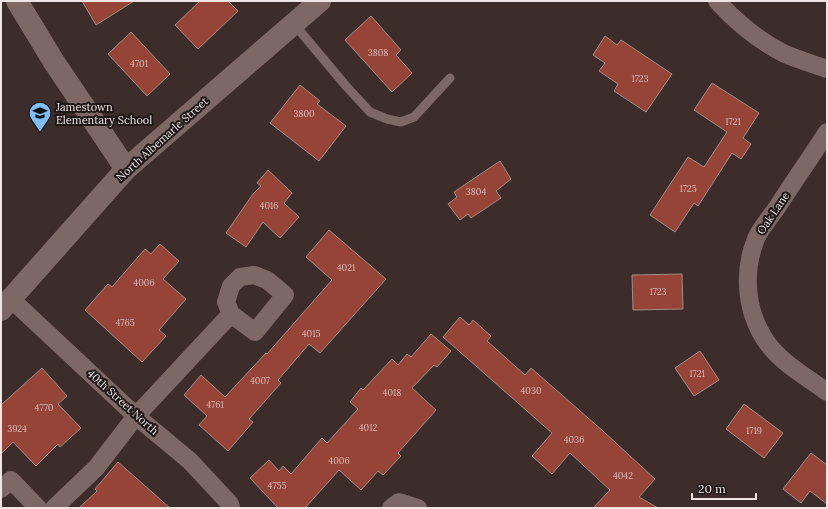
<svg xmlns="http://www.w3.org/2000/svg" width="828" height="509" font-family="Lora,serif">
<rect width="100%" height="100%" fill="#3d2d2a"/>
<path fill="#974438" stroke="#a18d89" d="M82,1H134L96,25Z
M200,1H228L238,11L198,49L175,25Z
M371,16L401,50L396,55L412,73L392,92L345,40Z
M131,32L170,74L147,96L108,54Z
M605,36L617,45L621,40L672,74L646,112L614,91L618,84L599,71L605,63L593,55Z
M712,83L759,113L743,138L751,144L741,159L732,153L698,206L694,203L675,232L650,215L688,157L704,167L727,132L694,110Z
M300,85L320,101L317,104L346,126L319,161L270,123Z
M500,161L511,179L496,191L501,198L471,218L468,214L460,220L448,204L457,197L454,192Z
M268,170L292,193L284,203L299,217L280,238L263,222L246,247L226,233L253,194L261,186L257,183Z
M329,230L386,279L320,353L309,344L278,380L281,383L249,419L253,422L228,451L199,425L207,416L184,395L201,375L225,397L266,353L267,354L332,280L306,257Z
M160,244L179,261L163,279L186,299L159,330L166,336L142,362L85,310L108,284L112,287L145,249L151,254Z
M682,274L683,309L633,310L632,275Z
M460,317L469,325L473,320L491,336L487,341L525,375L531,368L603,431L655,479L639,497L658,508H593L610,490L570,453L552,474L532,456L552,433L443,337Z
M431,334L451,351L437,367L434,365L412,388L436,410L398,453L401,456L383,475L378,471L361,490L339,470L305,508H278L250,478L269,460L279,471L283,466L291,474L322,438L327,443L358,409L350,402L361,388L363,390L392,359L398,365L407,354L411,357Z
M700,351L719,380L694,396L675,368Z
M42,368L67,396L58,404L81,428L60,447L58,444L36,466L13,442L1,454V405Z
M744,404L783,433L764,458L726,429Z
M811,453L827,465V504L810,491L801,503L783,489Z
M118,462L170,508H79L97,491L95,489Z"/>
<g fill="none" stroke-linecap="round" stroke-linejoin="round">
<path stroke="#7c6966" stroke-width="9" d="M294,24L346,86L370,112L387,119L401,122L414,117L450,78"/>
<path stroke="#7c6966" stroke-width="18" d="M717,1C736,22 758,40 783,53C796,59 813,64 827,69
M827,132C811,157 794,181 778,206C772,215 759,230 756,239C742,273 746,314 768,344C783,364 807,377 827,392
M254,275L267,280L285,295L255,332L231,314L226,302L231,286L240,277Z
M11,299L136,416L190,461L230,504L231,508
M1,489L11,480L38,508
M54,508L96,468L136,416L231,314
M391,508L399,502L418,508"/>
<path stroke="#7c6966" stroke-width="22" d="M17,1L54,62L126,169
M1,310L126,169L320,1"/>
</g>
<defs>
<g id="school-pin" transform="scale(1.15)"><path d="M0 17L-7.5 6A9.5 9.5 0 1 1 7.5 6Z" fill="#7dbef9" stroke="#1e1716"/><path d="M0-5L7-2L0 1L-7-2ZM-4 1L0 2.5L4 1V4Q0 6-4 4Z" fill="#111"/></g>
</defs>
<g fill-rule="evenodd">
<use href="#school-pin" x="40" y="113"/>
</g>
<g text-anchor="middle" stroke-width="4" stroke-linejoin="round" paint-order="stroke">
<g font-size="9" fill="#dabdb8">
<text x="378" y="56">3808</text>
<text x="139" y="67">4701</text>
<text x="640" y="82">1723</text>
<text x="304" y="117">3800</text>
<text x="733" y="125">1721</text>
<text x="688" y="192">1725</text>
<text x="476" y="195">3804</text>
<text x="269" y="209">4016</text>
<text x="346" y="271">4021</text>
<text x="144" y="286">4006</text>
<text x="658" y="295">1723</text>
<text x="125" y="326">4765</text>
<text x="311" y="337">4015</text>
<text x="697" y="377">1721</text>
<text x="260" y="384">4007</text>
<text x="531" y="394">4030</text>
<text x="392" y="396">4018</text>
<text x="215" y="408">4761</text>
<text x="44" y="411">4770</text>
<text x="368" y="431">4012</text>
<text x="17" y="432">3924</text>
<text x="754" y="434">1719</text>
<text x="574" y="443">4036</text>
<text x="339" y="464">4006</text>
<text x="623" y="479">4042</text>
<text x="277" y="489">4755</text>
</g>
<g font-size="11" fill="#f0e5e3" stroke="#1e1716" text-anchor="start">
<text x="56" y="111">Jamestown<tspan x="56" dy="13">Elementary School</tspan></text>
</g>
<g font-size="11" fill="#f0e5e3" stroke="#1e1716">
<text transform="translate(162 139) rotate(-42)" y="4">North Albemarle Street</text>
<text transform="translate(773 213) rotate(-56)" y="4">Oak Lane</text>
<text transform="translate(123 402) rotate(42)" y="4">40th Street North</text>
</g>
</g>
<rect width="828" height="509" fill="none" stroke="#f0e5e3" stroke-width="4"/>
<path d="M692 493v6h64v-6" fill="none" stroke="#f0e5e3" stroke-width="2"/>
<text x="698" y="493" font-size="12" fill="#f0e5e3" stroke="#1e1716" stroke-width="3" paint-order="stroke">20 m</text>
</svg>
